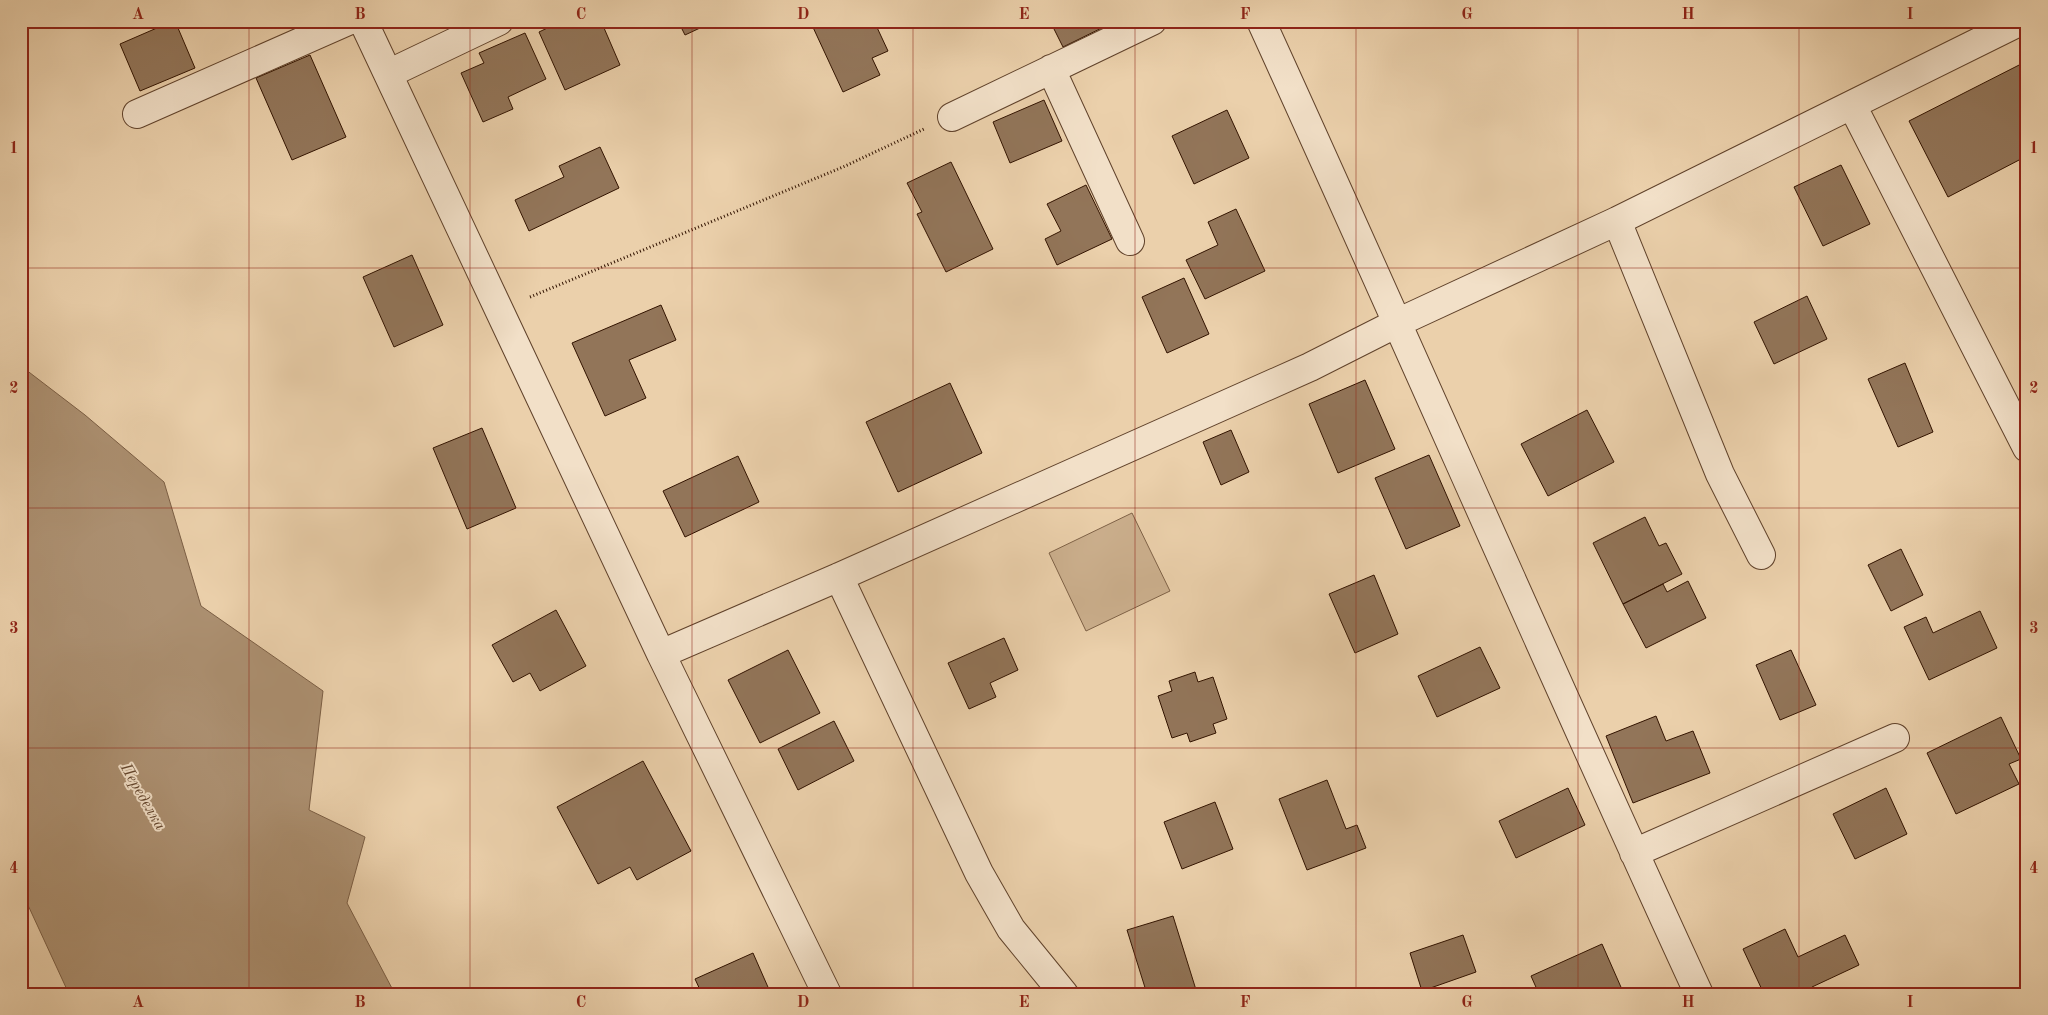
<svg xmlns="http://www.w3.org/2000/svg" width="2048" height="1015" font-family="'Old Standard TT',serif">
<rect width="100%" height="100%" fill="#ebd0ab"/>
<filter id="stains"><feTurbulence type="fractalNoise" baseFrequency=".004" numOctaves="4"/><feColorMatrix values="0 0 0 0 .2 0 0 0 0 .09 0 0 0 0 .02 0 0 0 .5 -.17"/></filter>
<radialGradient id="worn" r=".72"><stop offset=".6" stop-color="#630" stop-opacity="0"/><stop offset="1" stop-color="#630" stop-opacity=".3"/></radialGradient>
<path fill="#ccb08e" stroke="#7f6247" d="M1132,513L1170,591L1086,631L1049,553Z"/>
<path fill="#ac9071" stroke="#7b5e44" d="M21,366L85,415L164,482L201,606L323,691L309,810L365,837L347,903L395,994H69L21,890Z"/>
<path fill="#927559" stroke="#321300" d="M173,21H175L195,68L140,91L120,44Z
M426,21H440L428,27Z
M562,21H601L620,65L565,90L539,32Z
M678,21H715L685,35Z
M815,21H874L888,51L872,58L880,75L843,92L811,23Z
M1050,21H1116L1063,47Z
M525,33L546,79L508,97L513,109L483,122L461,73L484,63L479,53Z
M310,55L346,137L292,160L256,78Z
M2027,61V169L2021,159L1948,197L1909,121Z
M1044,100L1062,141L1010,163L993,122Z
M1227,110L1249,158L1194,184L1172,136Z
M600,147L619,188L529,231L515,200L564,177L559,166Z
M951,162L993,249L946,272L917,214L922,212L907,183Z
M1841,165L1870,224L1823,246L1794,187Z
M1086,185L1112,239L1057,265L1045,239L1061,231L1047,204Z
M1236,209L1265,271L1205,299L1186,260L1218,245L1208,222Z
M412,255L443,325L394,347L363,277Z
M1184,278L1209,334L1167,353L1142,297Z
M1807,296L1827,339L1774,364L1754,322Z
M661,305L676,340L629,360L646,398L605,416L572,343Z
M1905,363L1933,432L1898,447L1868,379Z
M1365,380L1395,449L1338,473L1309,404Z
M950,383L982,453L898,492L866,422Z
M1587,410L1614,462L1548,496L1521,444Z
M482,428L516,508L467,529L433,448Z
M1231,430L1249,472L1221,485L1203,442Z
M1429,455L1460,526L1406,549L1375,478Z
M738,456L759,502L685,537L663,491Z
M1645,517L1659,546L1666,543L1682,574L1623,604L1593,543Z
M1901,549L1923,595L1891,611L1868,565Z
M1374,575L1398,634L1355,653L1329,594Z
M1688,581L1706,618L1646,648L1623,604L1663,584L1667,592Z
M556,610L586,666L540,691L530,673L513,682L492,645Z
M1980,611L1997,648L1929,680L1904,627L1926,617L1933,633Z
M1004,638L1018,670L990,683L996,697L969,709L948,663Z
M1480,647L1500,688L1437,717L1418,676Z
M788,650L820,713L760,743L728,680Z
M1791,650L1816,705L1780,720L1756,665Z
M1195,672L1198,682L1213,677L1227,719L1213,724L1216,733L1190,742L1187,733L1172,738L1158,696L1172,691L1169,681Z
M1656,716L1666,741L1693,731L1710,773L1633,803L1606,736Z
M2001,717L2021,759L2009,764L2019,784L1956,814L1927,753Z
M834,721L854,761L798,790L778,749Z
M643,761L691,851L637,880L630,867L598,884L557,807Z
M1327,780L1346,829L1357,825L1366,848L1307,870L1279,799Z
M1568,788L1585,825L1516,858L1499,821Z
M1886,788L1907,834L1855,859L1833,814Z
M1215,802L1233,849L1182,869L1164,822Z
M1173,916L1197,993L1147,994L1127,930Z
M1785,929L1798,957L1845,935L1859,965L1812,987L1815,994H1764L1743,949Z
M1463,935L1476,972L1422,991L1410,953Z
M1602,944L1624,994H1539L1531,976Z
M753,953L771,994H702L695,979Z"/>
<g fill="none" stroke-linecap="round" stroke-linejoin="round">
<g stroke="#60422b" stroke-width="30">
<path id="minor" d="M363,21L661,654
M1261,21C1409,345 1550,671 1699,994
M1051,69L1130,241
M388,74L499,21
M1852,105L2027,448
M137,114L348,21
M952,117L1152,21
M1617,221L1720,474L1761,555
M839,577L979,873L1011,929L1064,994
M1634,853L1895,738
M827,994L661,654L839,577L1310,367L1399,322L1617,221L2021,21"/>
</g>
<path stroke="#321300" stroke-width="3" stroke-dasharray="1 2.5" stroke-linecap="butt" d="M530,297L843,167L924,129"/>
<use href="#minor" stroke="#f2e0c8" stroke-width="28"/>
</g>
<path fill="none" stroke="#8f2418" stroke-width="1" stroke-opacity="0.55" d="M249,21V994M470,21V994M692,21V994M913,21V994M1135,21V994M1356,21V994M1578,21V994M1799,21V994M21,268H2027M21,508H2027M21,748H2027"/>
<g text-anchor="middle" stroke-width="4" stroke-linejoin="round" paint-order="stroke">
<g font-size="16" font-style="italic" fill="#63452d" stroke="#f2e0c8">
<text transform="translate(144 796) rotate(60)" y="6">Переделка</text>
</g>
</g>
<rect width="2048" height="1015" fill="none" stroke="#ebd0ab" stroke-width="55"/>
<rect x="28" y="28" width="1992" height="960" fill="none" stroke="#8f2418" stroke-width="2"/>
<g font-size="16" text-anchor="middle" font-weight="bold" fill="#8f2418">
<text x="138" y="19">A</text>
<text x="360" y="19">B</text>
<text x="581" y="19">C</text>
<text x="803" y="19">D</text>
<text x="1024" y="19">E</text>
<text x="1245" y="19">F</text>
<text x="1467" y="19">G</text>
<text x="1688" y="19">H</text>
<text x="1910" y="19">I</text>
<text x="14" y="153">1</text>
<text x="2034" y="153">1</text>
<text x="14" y="393">2</text>
<text x="2034" y="393">2</text>
<text x="14" y="633">3</text>
<text x="2034" y="633">3</text>
<text x="14" y="873">4</text>
<text x="2034" y="873">4</text>
<text x="138" y="1007">A</text>
<text x="360" y="1007">B</text>
<text x="581" y="1007">C</text>
<text x="803" y="1007">D</text>
<text x="1024" y="1007">E</text>
<text x="1245" y="1007">F</text>
<text x="1467" y="1007">G</text>
<text x="1688" y="1007">H</text>
<text x="1910" y="1007">I</text>
</g>
<rect width="100%" height="100%" filter="url(#stains)"/>
<rect width="100%" height="100%" fill="url(#worn)"/>
</svg>
